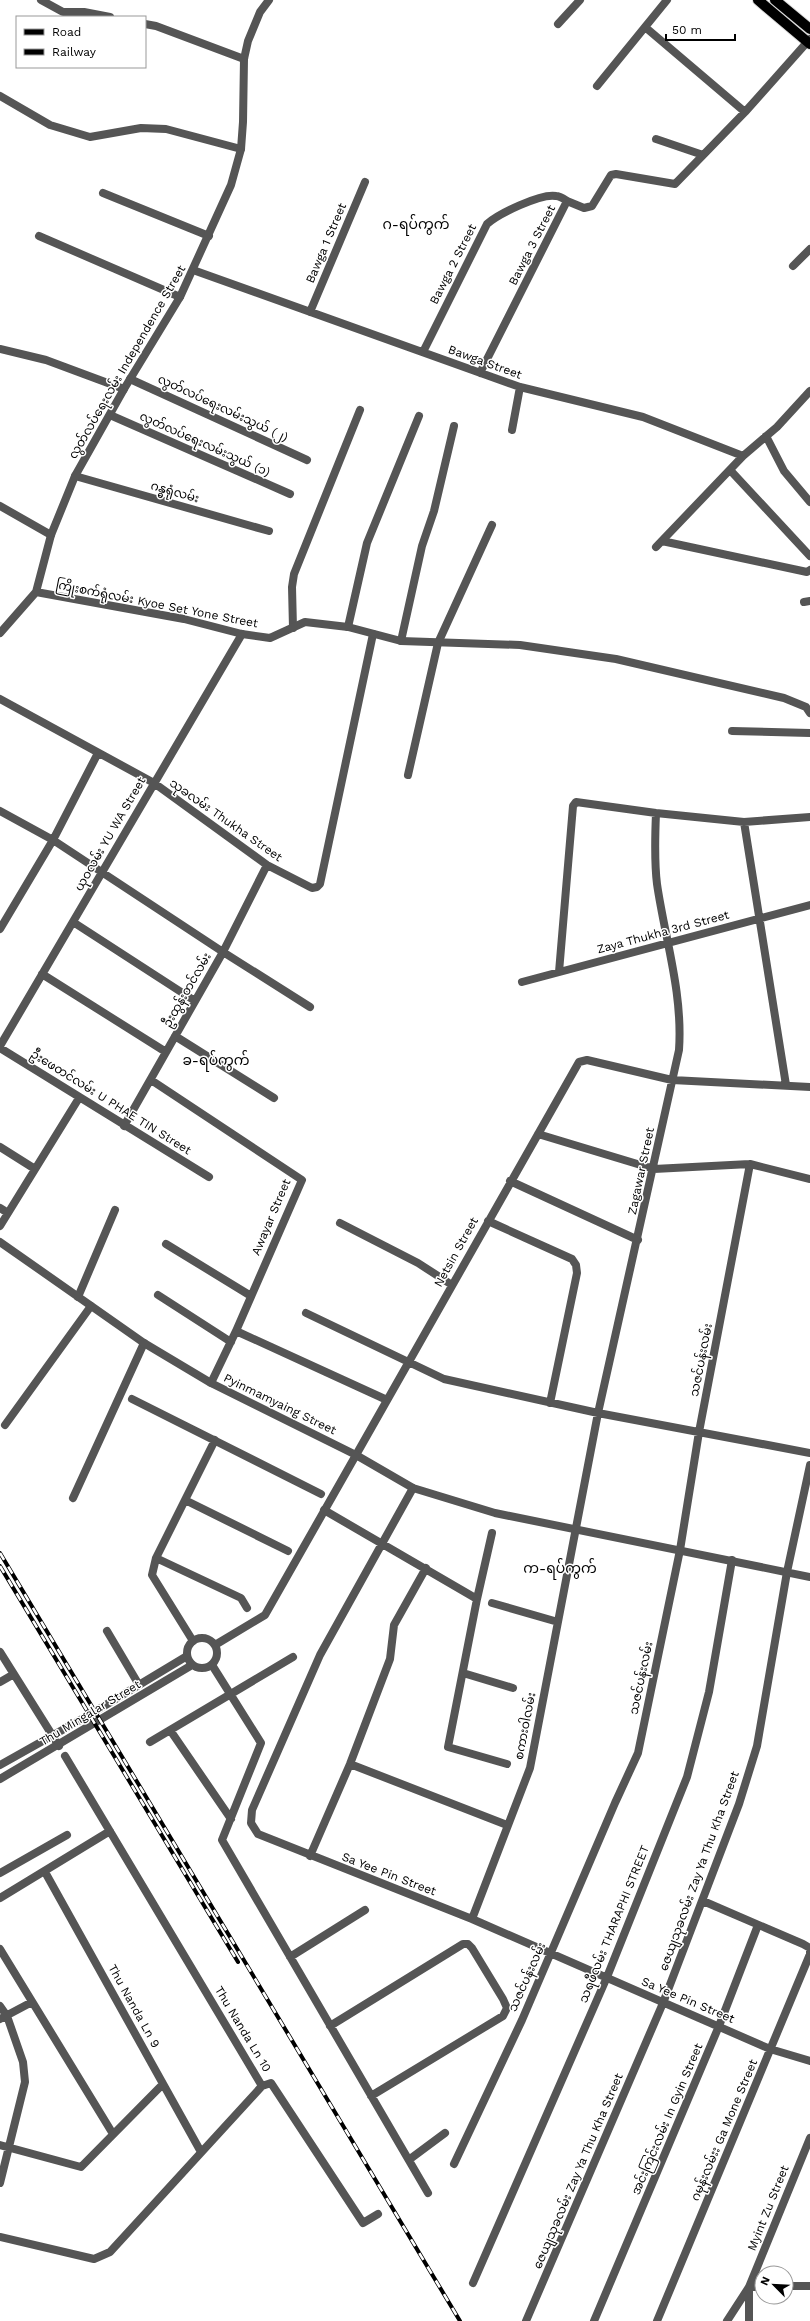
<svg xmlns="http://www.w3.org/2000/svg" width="810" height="2321" font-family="'Work Sans','Noto Sans Myanmar',sans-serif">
<rect width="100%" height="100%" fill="#fff"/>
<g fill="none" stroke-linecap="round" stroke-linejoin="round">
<g stroke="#dbdbdb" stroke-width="12">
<path id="primary" d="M758,0L810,44
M775,0L810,29"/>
</g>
<path stroke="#555" stroke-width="8" d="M41,0L63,12H84L110,17
M145,24L156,26L244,59
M558,24L580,0
M645,27L745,112
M597,86L667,0
M0,96L50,125L90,137L141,128L166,129L241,149
M656,139L703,155
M103,193L209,236
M39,236L180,297
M793,266L810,249
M193,270L520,387L643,417L743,456L777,427L810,391
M310,312L365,182
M0,349L46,360L124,389
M423,352L487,224C498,214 541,193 556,196C560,196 564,199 567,201
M480,373L567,201L584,208L592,206L611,175L616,174L675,184L745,112L810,39
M130,379L307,460
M110,415L290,494
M512,430L520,387
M766,436L784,471L810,502
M730,470L810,556
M75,476L269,531
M0,506L51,535
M662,541L807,572L810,570
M656,547L743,456
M804,602L810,601
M348,627L367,543L419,416
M293,628L292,587L294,574L360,410
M401,641L422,546L434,511L454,426
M0,699L154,783L267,865L312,888L317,887L320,884L373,634
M732,731L810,733
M408,775L438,643L492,525
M0,811L53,840L223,952L310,1007
M744,822L786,1085
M73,922L195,1001
M0,929L53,840L98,753
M559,972L573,806L576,802L656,813L744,822L810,817
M42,974L166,1052
M522,982L810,905
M175,1036L274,1098
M0,1046L242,634
M0,1048L209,1177
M151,1080L302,1180L236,1331L211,1383
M124,1126L223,952L267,865
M538,1134L654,1169L750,1164L810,1179
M0,1147L35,1169
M510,1181L638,1240
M0,1208L8,1213
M488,1221L572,1259L576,1265L577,1273L550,1403
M340,1223L418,1263L452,1285
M0,1226L79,1098
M166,1244L251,1296
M158,1295L231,1342
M78,1297L115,1210
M306,1313L444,1379L598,1413L810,1453
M236,1331L387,1400
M132,1399L321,1494
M5,1425L91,1306
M356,1455L579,1062L587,1060L672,1080L810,1087
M413,1488L320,1655L252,1810L251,1823L258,1834L472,1919L770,2049L810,2061
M73,1498L144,1343
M185,1500L288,1551
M324,1510L477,1599L448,1747L507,1764
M156,1558L241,1598L247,1608
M477,1599L492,1533
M492,1603L558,1622
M107,1631L139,1685
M193,1641L152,1575L156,1558L215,1440
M0,1652L59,1746
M212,1665L261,1743L222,1840L428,2193
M463,1673L513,1688
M0,1682L14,1674
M170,1730L231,1819
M150,1742L293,1657
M350,1764L507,1825
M310,1856L350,1764L390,1659L394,1625L426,1568
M45,1872L201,2152
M0,1873L67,1835
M0,1898L110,1831
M472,1919L530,1768L598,1413L679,1050C683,993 665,939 657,884C654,860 655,837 656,813
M0,1949L113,2134
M290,1957L365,1910
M0,2006L7,2016L23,2062L25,2082L0,2183
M0,2019L32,2002
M330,2026L463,1944H468L472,1948L503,1999L507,2008L503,2016L371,2096
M262,2086L271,2083L363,2223L378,2214
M0,2145L81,2167L163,2084
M410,2159L445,2133
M454,2164L522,2020L615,1803L638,1753L680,1550L699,1432L750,1164
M0,2237L94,2259L110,2252L262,2086L65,1756
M473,2283L607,1977L687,1777L709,1692L732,1560
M786,2286H810
M749,2287H762
M749,2288V2321
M526,2321L663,2003L739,1804L757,1746L787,1572
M594,2321L719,2026L758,1925
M657,2321L810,1954V1948L803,1944L703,1901
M727,2321L749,2287L810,2138"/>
<path stroke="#555" stroke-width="8" d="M36,592L184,619L242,634L270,638L305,622L348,627L401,641L520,645L616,659L784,698L806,707L810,713
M0,633L36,592L51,535L75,476L124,389L180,297L231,185L241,149L243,122L244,59L248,41L260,12L269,0
M0,1242L144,1343L211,1383L356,1455L413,1488L495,1513L810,1577
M787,1572L810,1465
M187 1653a15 15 0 1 1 30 0a15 15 0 1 1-30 0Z
M215,1645L265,1615L356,1455
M0,1765L89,1715L187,1656
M0,1779L192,1665"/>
<use href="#primary" stroke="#000" stroke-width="10"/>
<g stroke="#000" stroke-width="4">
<path id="rail" d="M0,1553L460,2321
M0,1566L238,1962"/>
</g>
<use href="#rail" stroke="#fff" stroke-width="2.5" stroke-dasharray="8" stroke-linecap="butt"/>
</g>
<g text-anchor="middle" stroke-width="3" stroke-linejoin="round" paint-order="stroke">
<g font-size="12" fill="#000" stroke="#fff">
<text transform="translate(326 243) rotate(-67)" y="4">Bawga 1 Street</text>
<text transform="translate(532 245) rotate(-63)" y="4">Bawga 3 Street</text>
<text transform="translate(453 264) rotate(-63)" y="4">Bawga 2 Street</text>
<text transform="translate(127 362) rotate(-60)" y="4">လွတ်လပ်ရေးလမ်း Independence Street</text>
<text transform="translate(485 362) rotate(20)" y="4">Bawga Street</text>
<text transform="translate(223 408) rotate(25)" y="4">လွတ်လပ်ရေးလမ်းသွယ် (၂)</text>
<text transform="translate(205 444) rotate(24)" y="4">လွတ်လပ်ရေးလမ်းသွယ် (၁)</text>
<text transform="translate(175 492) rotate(16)" y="4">ဂန္ဓရုံလမ်း</text>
<text transform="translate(157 604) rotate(11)" y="4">ကြိုးစက်ရုံလမ်း Kyoe Set Yone Street</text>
<text transform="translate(226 820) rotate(35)" y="4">သုခလမ်း Thukha Street</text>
<text transform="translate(110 834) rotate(-60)" y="4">ယုဝလမ်း YU WA Street</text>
<text transform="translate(663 932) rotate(-15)" y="4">Zaya Thukha 3rd Street</text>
<text transform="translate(187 990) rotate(-60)" y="4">ဦးထွန်းတင်လမ်း</text>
<text transform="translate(111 1102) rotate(32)" y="4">ဦးဖေတင်လမ်း U PHAE TIN Street</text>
<text transform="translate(641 1171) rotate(-78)" y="4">Zagawar Street</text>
<text transform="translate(271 1217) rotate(-67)" y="4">Awayar Street</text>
<text transform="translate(456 1252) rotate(-61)" y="4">Netsin Street</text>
<text transform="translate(701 1360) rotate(-79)" y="4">သဇင်ပန်းလမ်း</text>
<text transform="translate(280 1404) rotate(26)" y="4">Pyinmamyaing Street</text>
<text transform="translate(641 1678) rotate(-78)" y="4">သဇင်ပန်းလမ်း</text>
<text transform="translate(90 1713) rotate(-31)" y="4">Thu Mingalar Street</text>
<text transform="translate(525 1726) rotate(-79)" y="4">စကားဝါလမ်း</text>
<text transform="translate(699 1871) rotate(-70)" y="4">ဇေယျသုခလမ်း Zay Ya Thu Kha Street</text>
<text transform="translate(389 1874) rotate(21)" y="4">Sa Yee Pin Street</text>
<text transform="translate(614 1924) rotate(-68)" y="4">သရဖီလမ်း THARAPHI STREET</text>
<text transform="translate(527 1977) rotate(-66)" y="4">သဇင်ပန်းလမ်း</text>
<text transform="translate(688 2000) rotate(23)" y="4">Sa Yee Pin Street</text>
<text transform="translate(134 2006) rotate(61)" y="4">Thu Nanda Ln 9</text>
<text transform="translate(243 2029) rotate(59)" y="4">Thu Nanda Ln 10</text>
<text transform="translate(667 2119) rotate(-67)" y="4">အင်းကြင်းလမ်း In Gyin Street</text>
<text transform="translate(724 2130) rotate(-67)" y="4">ဂမုန်းလမ်းး Ga Mone Street</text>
<text transform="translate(578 2171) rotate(-67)" y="4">ဇေယျသုခလမ်း Zay Ya Thu Kha Street</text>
<text transform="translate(768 2208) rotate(-68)" y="4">Myint Zu Street</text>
</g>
<g font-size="14" fill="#000" stroke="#fff">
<text x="416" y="229">ဂ-ရပ်ကွက်</text>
<text x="216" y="1065">ခ-ရပ်ကွက်</text>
<text x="560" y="1573">က-ရပ်ကွက်</text>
</g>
</g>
<rect x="16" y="16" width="130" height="52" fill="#ffffff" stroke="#999999"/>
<rect x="24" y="29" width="20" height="6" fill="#000000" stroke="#999999"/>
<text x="52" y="36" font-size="12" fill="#000000">Road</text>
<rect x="24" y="49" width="20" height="6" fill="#000000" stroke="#999999"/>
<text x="52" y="56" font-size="12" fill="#000000">Railway</text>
<g transform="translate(774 2285) rotate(294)"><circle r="19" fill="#ffffff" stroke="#999999"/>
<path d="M0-3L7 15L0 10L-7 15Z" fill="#000000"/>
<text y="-6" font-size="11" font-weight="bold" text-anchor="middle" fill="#000000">N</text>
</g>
<path d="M666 34v6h69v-6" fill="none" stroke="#000000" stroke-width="2"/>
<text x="672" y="34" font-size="12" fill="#000000" stroke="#ffffff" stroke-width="3" paint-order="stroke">50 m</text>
</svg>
